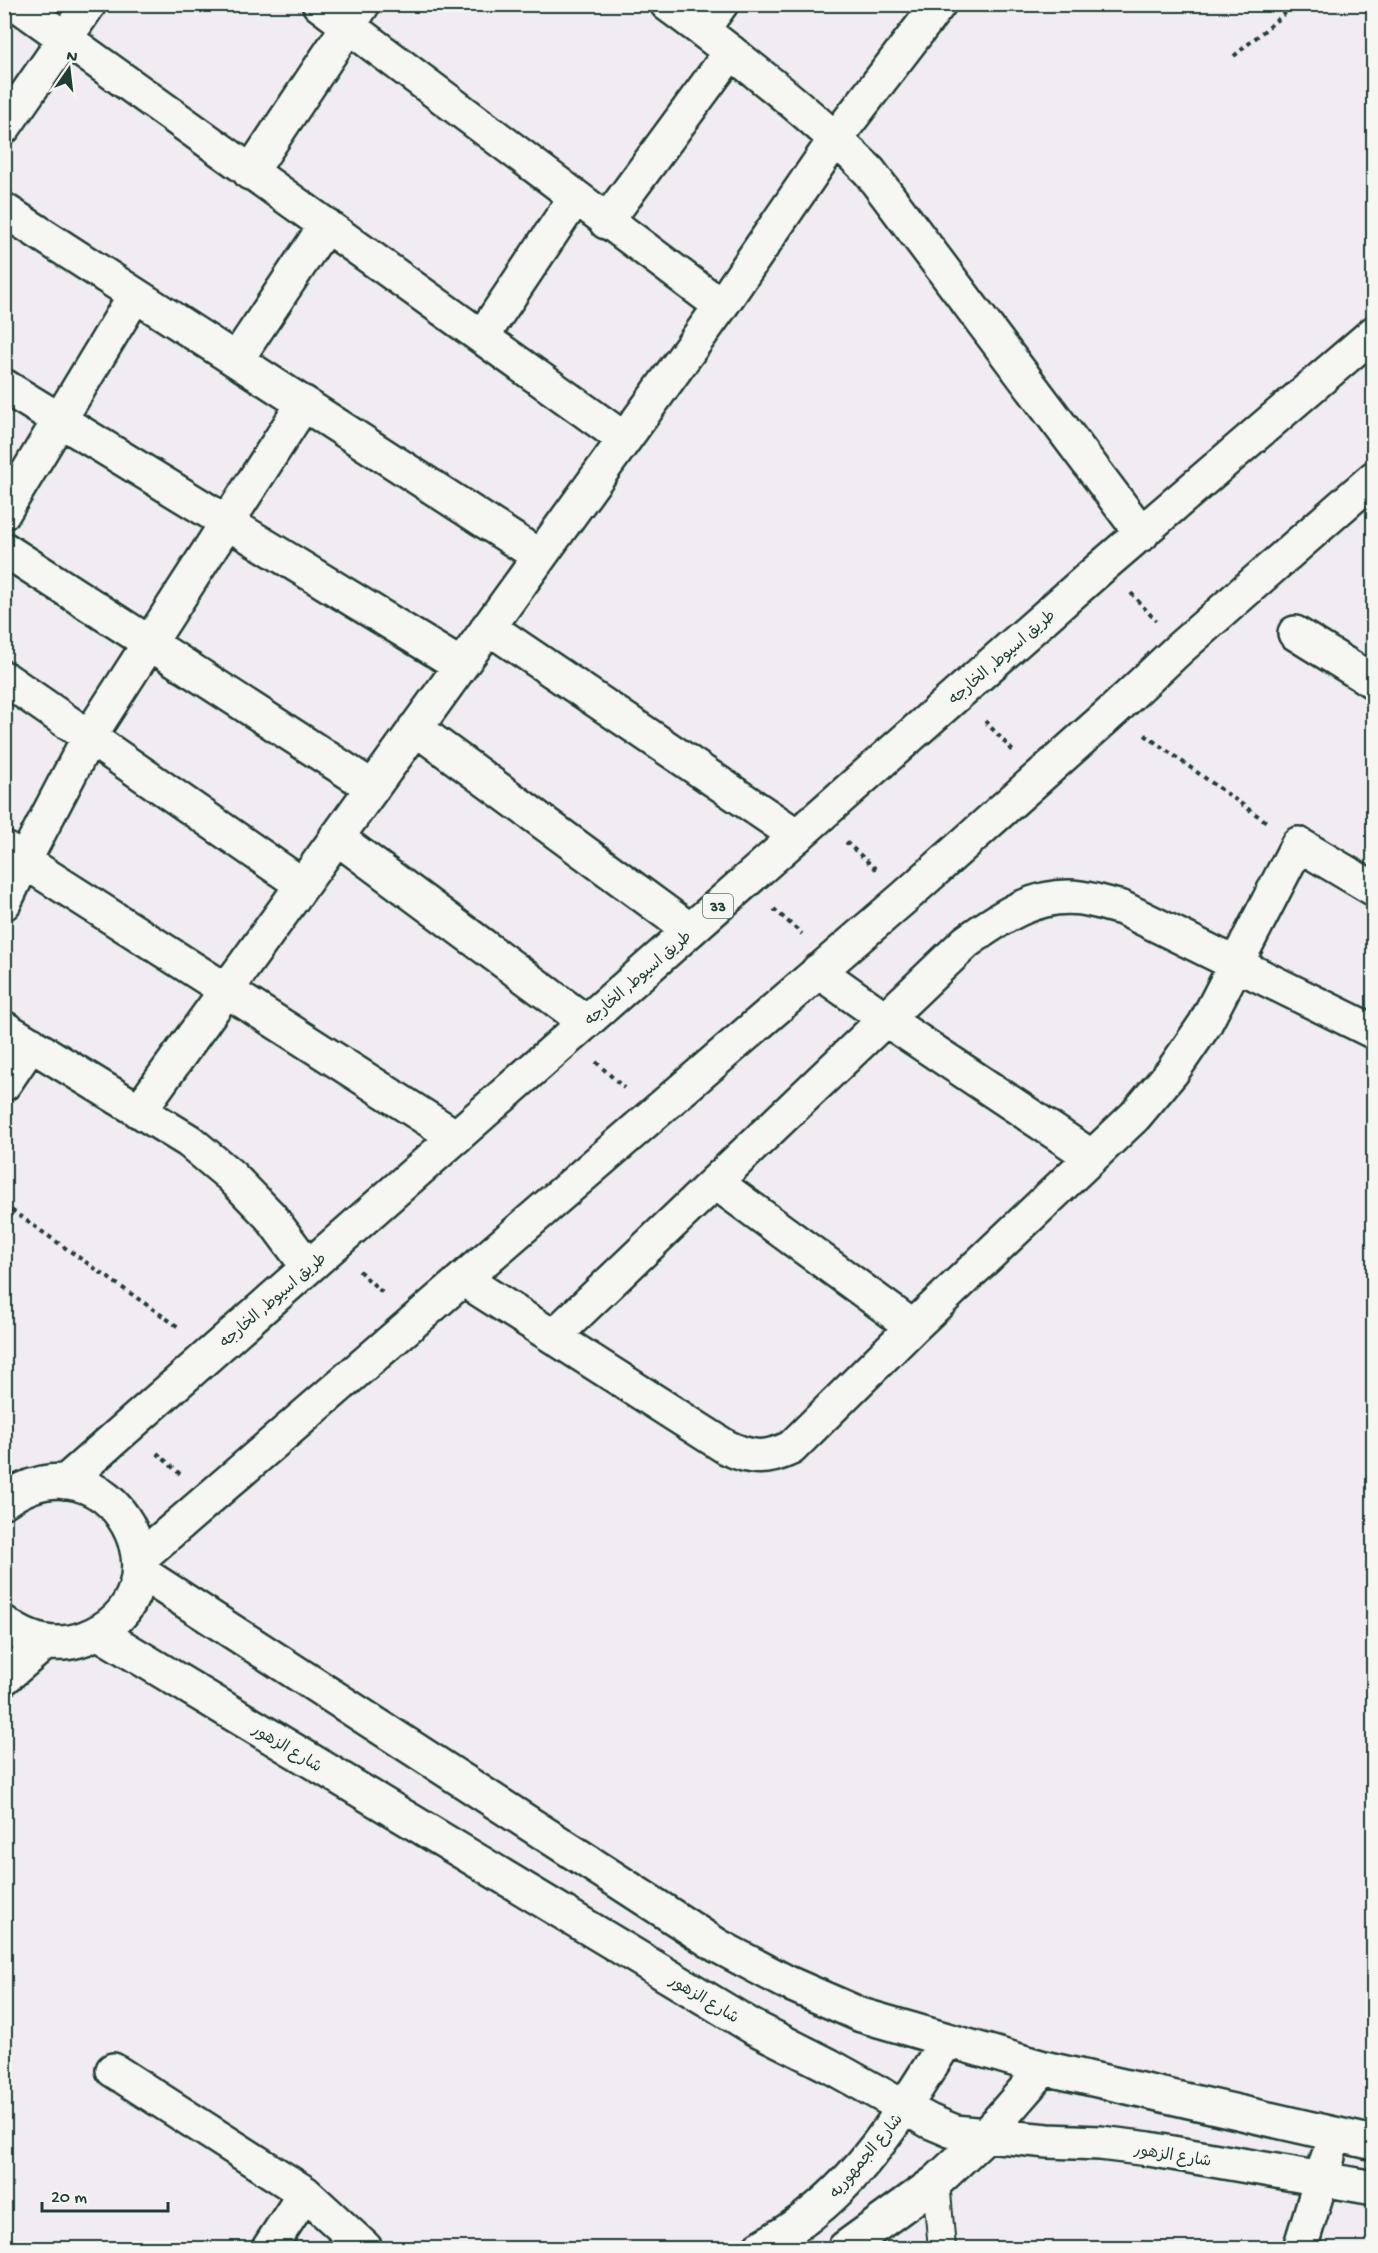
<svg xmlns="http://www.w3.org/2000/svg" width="1378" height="2253" font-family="'Gochi Hand','Playpen Sans Arabic',sans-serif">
<rect width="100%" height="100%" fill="#f0ecf2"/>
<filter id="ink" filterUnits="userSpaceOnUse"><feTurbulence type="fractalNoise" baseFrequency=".0167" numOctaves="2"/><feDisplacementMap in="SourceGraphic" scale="12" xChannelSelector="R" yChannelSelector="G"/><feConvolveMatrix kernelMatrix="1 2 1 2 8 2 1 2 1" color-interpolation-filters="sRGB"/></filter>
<g filter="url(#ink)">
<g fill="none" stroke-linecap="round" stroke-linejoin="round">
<g stroke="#1f3d34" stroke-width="30">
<path id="service" d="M936,2182L942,2248"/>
</g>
<g stroke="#1f3d34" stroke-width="38">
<path id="minor" d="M17,4L624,439
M319,4L721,306
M667,4C738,56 807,110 869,171L1142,534
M702,30L721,4
M4,127L89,4
M250,173L363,4
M4,210L539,556
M606,222L731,52
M482,337L575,198
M236,360L326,225
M4,386L460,665
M4,512L135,295
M4,549L372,787
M488,627L797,836
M1295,633L1374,682
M4,678L301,884
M415,728L690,930
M336,837L586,1022
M5,849L456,1137
M4,903L24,861L89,737L304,403
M818,971L887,1020L1092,1157
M4,1028L189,1141L231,1176L270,1216L308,1267
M4,1084L31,1044
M139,1111L721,306L836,138L939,4
M715,1182L913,1327
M463,1279L726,1447C751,1459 766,1460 791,1448L913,1327L1135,1116L1172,1072L1205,1024L1298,844L1374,889
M554,1336L966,942C1001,917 1037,892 1081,898C1095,900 1109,905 1122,908L1374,1032
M139,1571L718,1946L788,1983L861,2015L1044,2068L1374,2143
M99,1633L753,2027L830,2066L929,2121L955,2132L1048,2141L1100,2143L1149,2149L1374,2188
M113,2070L305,2193L365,2248
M269,2248L305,2193
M760,2248C788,2232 815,2213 838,2190C882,2147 914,2092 947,2040
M845,2248L936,2182L985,2136L1044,2068
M1300,2248L1328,2157"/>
</g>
<g stroke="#1f3d34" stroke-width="38">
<path id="trunk" d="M65,1482L1105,564L1374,333
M4,1501C110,1424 200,1594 85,1638C56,1649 29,1642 4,1623
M139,1559L906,896L1113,711L1180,648L1374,478
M4,1678L45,1643"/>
</g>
<path stroke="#1f3d34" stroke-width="4" stroke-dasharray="4.5 4.5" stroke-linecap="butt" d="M1234,56L1296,4
M1131,593L1156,621
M985,721L1013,751
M1145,735L1268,823
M846,842L878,871
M774,909L802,934
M596,1062L624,1088
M4,1205L180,1328
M359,1271L385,1295
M157,1453L180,1474"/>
<use href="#service" stroke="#f6f6f2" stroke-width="26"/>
<use href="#minor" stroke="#f6f6f2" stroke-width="33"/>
<use href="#trunk" stroke="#f6f6f2" stroke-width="33"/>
</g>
</g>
<g text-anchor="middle" stroke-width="6" stroke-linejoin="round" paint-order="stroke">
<rect fill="#f6f6f2" stroke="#60746d" stroke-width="1.5" x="703" y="894" width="30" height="24" rx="4.5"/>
<g font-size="15" font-weight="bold" fill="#1f3d34">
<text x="718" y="911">33</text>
</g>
<g font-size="16" fill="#1f3d34" stroke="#f6f6f2">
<text transform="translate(1001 656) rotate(-41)" y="6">طريق اسيوط, الخارجه</text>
<text transform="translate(637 977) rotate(-41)" y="6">طريق اسيوط, الخارجه</text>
<text transform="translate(272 1299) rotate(-41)" y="6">طريق اسيوط, الخارجه</text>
<text transform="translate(288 1747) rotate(31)" y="6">شارع الزهور</text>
<text transform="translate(705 1998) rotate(31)" y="6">شارع الزهور</text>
<text transform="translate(1173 2154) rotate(9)" y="6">شارع الزهور</text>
<text transform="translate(865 2155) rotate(-50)" y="6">شارع الجمهوريه</text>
</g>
</g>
<rect width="1378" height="2253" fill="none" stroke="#f6f6f2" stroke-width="24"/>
<rect x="12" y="12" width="1354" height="2229" fill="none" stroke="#1f3d34" stroke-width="2" filter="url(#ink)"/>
<g transform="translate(69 69) rotate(14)" stroke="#f6f6f2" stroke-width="4.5" paint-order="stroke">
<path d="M0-4.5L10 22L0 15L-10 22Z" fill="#1f3d34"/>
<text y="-9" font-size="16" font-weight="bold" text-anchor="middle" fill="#1f3d34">N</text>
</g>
<path d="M42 2202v9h126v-9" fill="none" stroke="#1f3d34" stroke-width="3"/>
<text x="51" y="2202" font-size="18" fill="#1f3d34" stroke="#f6f6f2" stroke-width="4.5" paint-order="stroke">20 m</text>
</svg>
